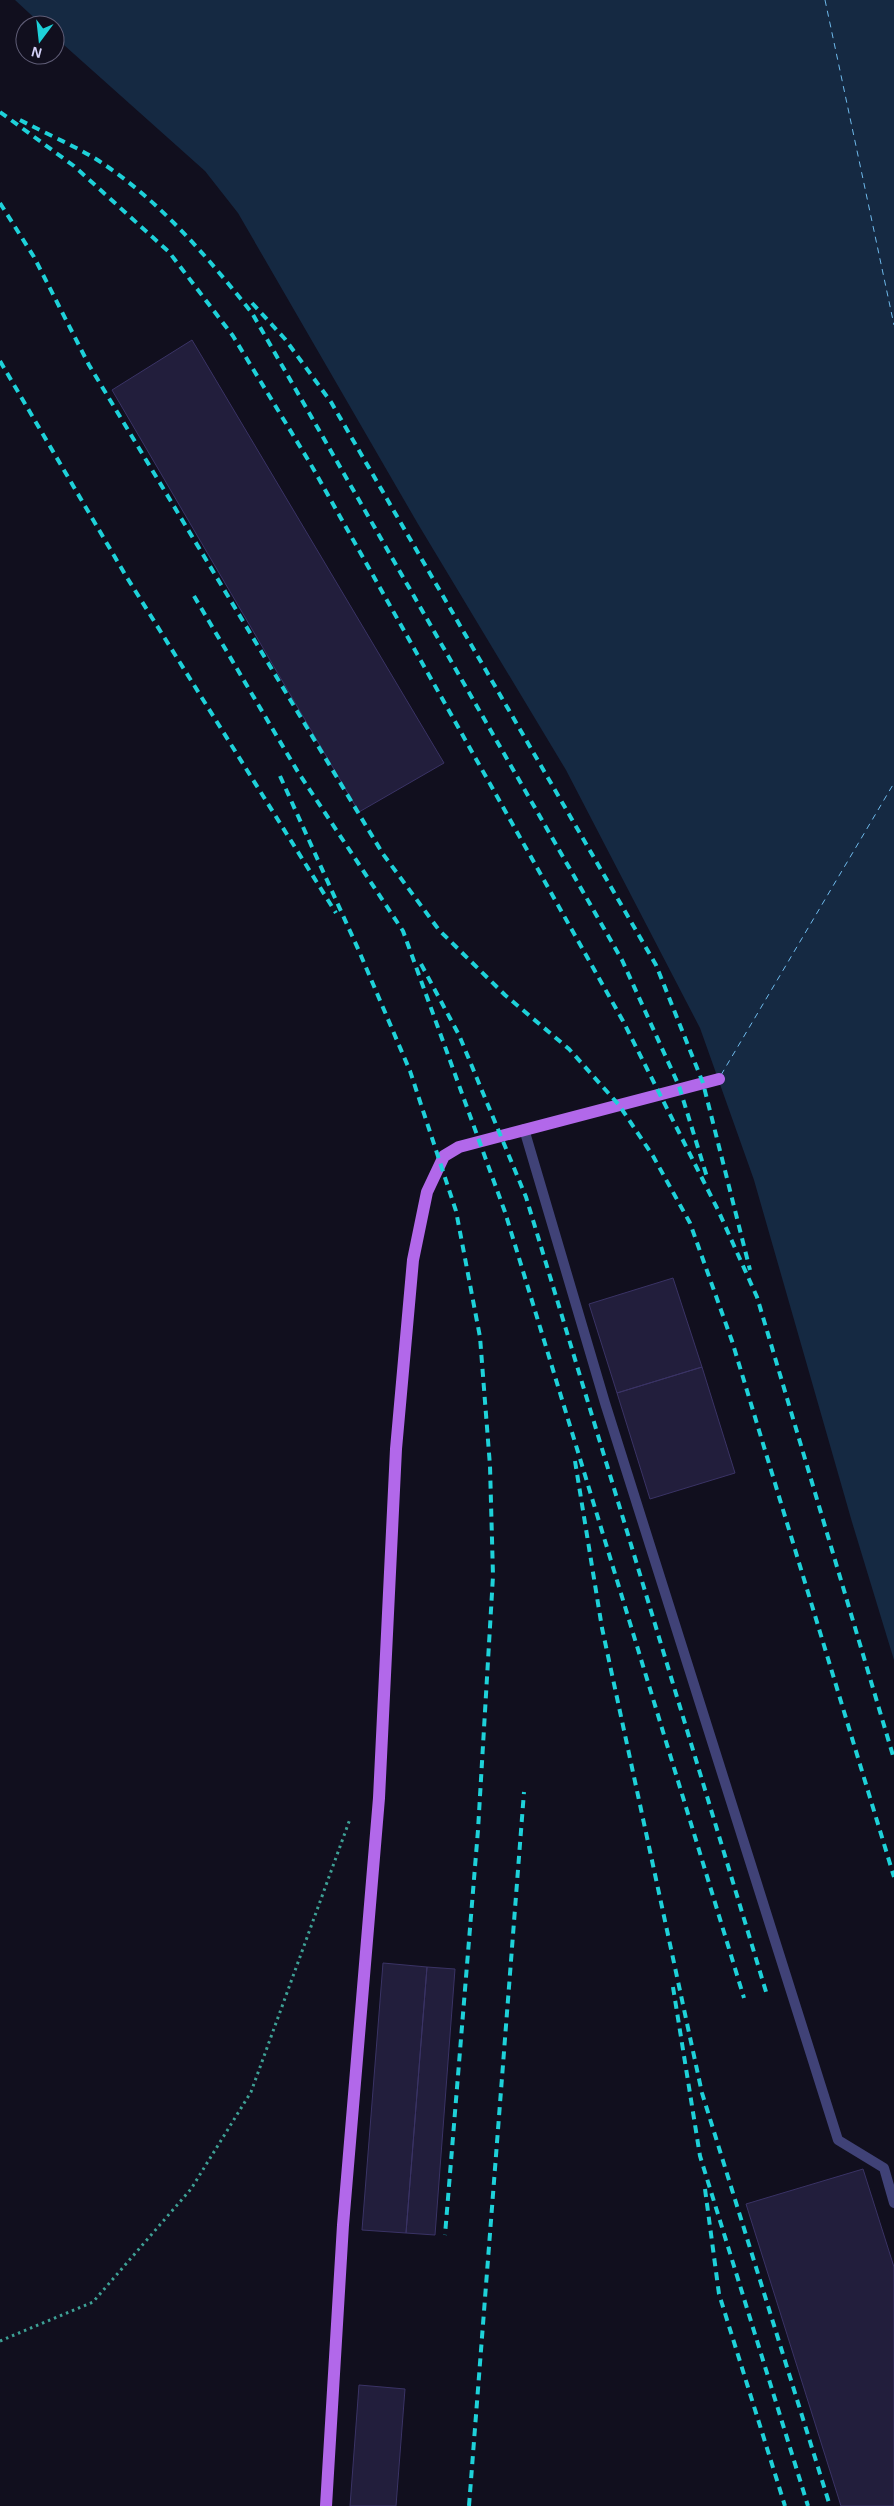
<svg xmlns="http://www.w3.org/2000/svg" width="894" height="2506" font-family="Helvetica,sans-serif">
<rect width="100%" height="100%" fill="#110f1e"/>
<path fill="#152942" d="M15,0H894V1660L852,1522L754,1180L700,1028L566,770L418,524L238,213L205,171L55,37V25H42Z"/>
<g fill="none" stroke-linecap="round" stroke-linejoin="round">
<path stroke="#6eb9eb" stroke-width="1" stroke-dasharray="6 5" stroke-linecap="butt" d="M825,0L894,325
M721,1075L894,783"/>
</g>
<path fill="#221e3c" stroke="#3a3365" d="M192,340L444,763L359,812L112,390Z
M673,1278L702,1367L617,1393L589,1304Z
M702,1367L735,1473L650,1499L617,1393Z
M383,1963L427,1967L406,2233L362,2230Z
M427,1967L455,1969L435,2235L406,2233Z
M863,2169L894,2267V2506H841L746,2204Z
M359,2385L405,2389L396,2506H350Z"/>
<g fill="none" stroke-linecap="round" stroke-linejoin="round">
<path stroke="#3ea196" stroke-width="3" stroke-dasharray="2.5 4" stroke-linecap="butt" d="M0,2341L93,2302L191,2189L251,2092L350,1819"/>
<path stroke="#404277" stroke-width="10" d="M524,1129L605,1403L838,2140L884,2168L894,2203"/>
<path stroke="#b268ea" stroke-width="12" d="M326,2506L343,2225L379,1798L396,1449L413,1260L427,1192L444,1156L459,1147L719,1079"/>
<path stroke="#1ed1d9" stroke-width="4" stroke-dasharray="8 6" stroke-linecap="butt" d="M0,112L74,166L169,252L233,336L310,463L623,1021L718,1210L757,1297L894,1759
M20,120C43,132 68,143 91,156C155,195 206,255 252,313L622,960L679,1086L707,1177
M0,203L34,257L89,365L383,854L439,930L505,995L569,1049L619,1105L653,1156L690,1223L732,1341L894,1877
M252,303L285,339L331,402L656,965L703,1083L750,1270
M0,361L126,576L336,913
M194,596L298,772L403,931L505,1212L744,1998
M280,776L359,951L410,1071L456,1211L480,1337L490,1466L493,1576L478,1830L445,2235
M421,964L459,1035L526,1197L767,1995
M575,1461L602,1628L702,2093L830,2506
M673,1987L700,2156L808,2506
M705,2189L719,2294L785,2506
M469,2506L524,1792"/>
</g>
<g transform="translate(40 40) rotate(195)"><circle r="24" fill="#110f1e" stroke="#5f5d76"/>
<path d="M0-4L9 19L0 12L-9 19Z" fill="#1ed1d9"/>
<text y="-8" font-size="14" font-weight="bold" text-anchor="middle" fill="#d4d2f9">N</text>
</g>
</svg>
